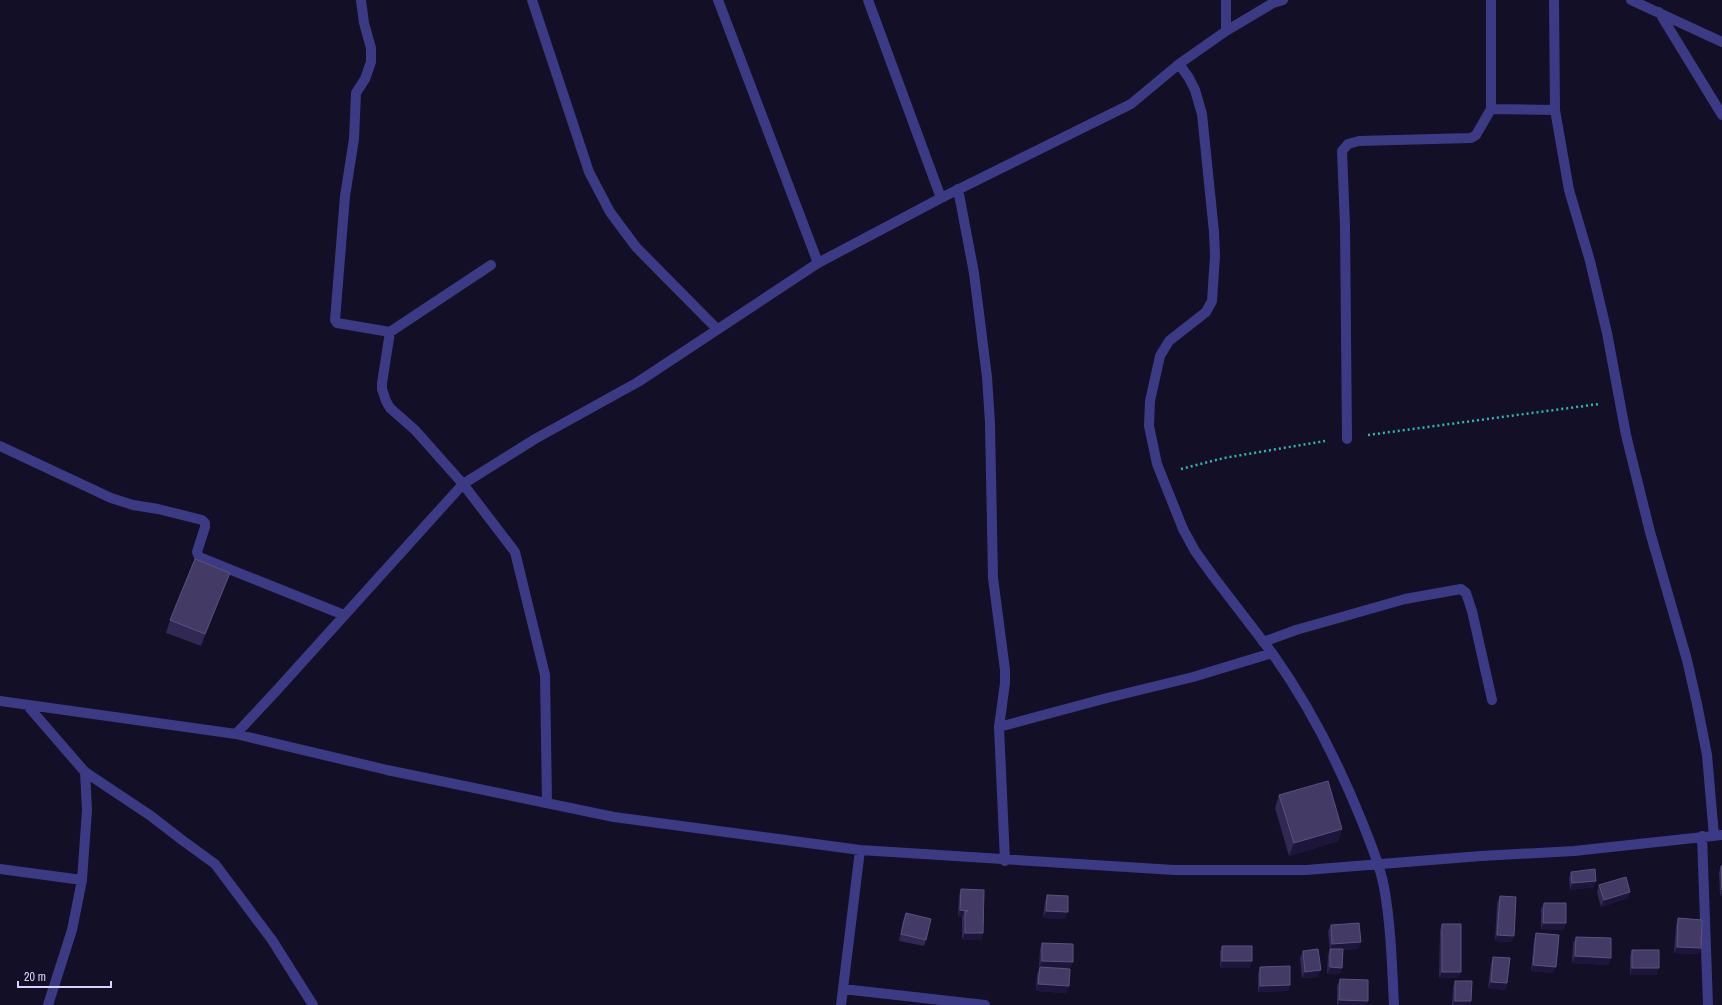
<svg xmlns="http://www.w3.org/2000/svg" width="1722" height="1005" font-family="'Archivo Narrow',sans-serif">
<rect width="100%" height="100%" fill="#130f26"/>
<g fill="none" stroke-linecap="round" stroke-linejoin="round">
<path stroke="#2fb8b0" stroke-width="2.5" stroke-dasharray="2 3" stroke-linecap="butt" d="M1368,435L1599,404
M1181,469L1224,458L1325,441"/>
<path stroke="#3d3a85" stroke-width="10" d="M463,484L515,552L545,675L547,803"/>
<path stroke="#3d3a85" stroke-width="10" d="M361,0L364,23L371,48V62L365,79L356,93L354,139L345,196L335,320L337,323L390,332
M532,0L589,172L610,212L636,247L717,329
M718,0L818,263
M868,0L941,198
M1226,0V31
M1554,0L1555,110L1569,190L1590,261L1607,333L1626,435L1650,532L1687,660L1697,704L1707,755L1714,836
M1631,0L1722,42
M1659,12L1722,115
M1179,64L1189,78L1195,90L1202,114L1214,232L1215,256L1212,301L1206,312L1169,341L1160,356L1150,401L1149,426L1157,464L1183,529L1195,551L1213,576L1272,653
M1491,109L1555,110
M958,189L974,273L987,377L990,423L993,578L1005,670V683L999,727L1005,861
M1347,439L1345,226L1342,151L1348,144L1359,141L1471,138L1476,135L1491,109V0
M0,446L111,498L133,505L158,509L202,520L205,523V527L197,552L199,557L344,615
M463,484L415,430L390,408L386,401L382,389V383L390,332L491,265
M1263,642L1296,630L1405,599L1461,589L1466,593L1472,611L1492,700
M0,701L236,734L387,770L614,817L860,850L1174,870H1306L1481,856L1574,851L1722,835
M27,705L85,772L151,816L182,840L215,864L272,940L313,1005
M999,727L1107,698L1193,677L1272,653C1309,705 1339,764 1363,824C1371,845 1380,865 1384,887C1391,925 1392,966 1394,1005
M236,734L277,690L463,484L535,439L638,382L818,263L941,198L1131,104L1179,64L1226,31L1273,3L1283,0
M1702,836L1708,1005
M0,869L82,880
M843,989L985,1005
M48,1005L72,930L82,880L87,810L85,772
M841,1005L860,850"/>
</g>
<path fill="#312854" d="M225,585L201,646L166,633L170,620Z
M1279,795L1342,829L1338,841L1289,856L1275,808Z
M1721,866L1722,896H1720L1719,872Z
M1571,872L1594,887L1570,890L1569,878Z
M1599,885L1628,898L1601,907L1597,892Z
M961,889L983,933L981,940H962V917H958L959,896Z
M1047,895L1065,919L1043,918L1045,901Z
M1500,896L1511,942L1495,941L1497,903Z
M1544,903L1564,930H1541V909Z
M906,913L926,940L924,946L899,941L903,920Z
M1678,918L1701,948L1699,954L1674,953L1676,925Z
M1442,924L1458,978H1439L1440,930Z
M1331,925L1361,942L1358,949L1343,950L1340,974H1327L1328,955L1330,950L1328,931Z
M1536,933L1553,973L1531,971L1534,939Z
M1576,937L1611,958L1608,965L1572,963L1573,943Z
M1042,943L1073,962L1070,968L1039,967L1040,949Z
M1222,946L1250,968H1220V952Z
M1632,950L1657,975H1630V956Z
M1303,951L1318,977L1302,978L1300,957Z
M1493,957L1507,983L1505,990L1488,988L1491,963Z
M1040,967L1066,993L1036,991L1037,974Z
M1260,967L1290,985L1288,991L1258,992V974Z
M1340,979L1368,1001L1366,1005H1337V986Z
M1455,981L1470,1005H1452L1453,987Z"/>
<path fill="#1d163a" d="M230,573L225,585L201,646L205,634Z
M1342,829L1338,841L1289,856L1294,843Z
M1596,881L1594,887L1570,890L1572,883Z
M1722,890V896H1720Z
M1630,892L1628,898L1601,907L1604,900Z
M960,910L968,911H965L962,917H958Z
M1046,911L1068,912L1065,919L1043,918Z
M1543,923H1566L1564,930H1541Z
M965,933H983L981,940H962Z
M1497,935L1514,936L1511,942L1495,941Z
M1361,942L1358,949L1330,951L1332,944Z
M1677,947L1701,948L1699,954L1674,953Z
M1575,956L1611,958L1608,965L1572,963Z
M1042,961L1073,962L1070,968L1039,967Z
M1222,961H1252L1250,968H1220Z
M1533,965L1556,967L1553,973L1531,971Z
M1330,967L1342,968L1340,974H1327Z
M1632,968H1659L1657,975H1630Z
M1321,970L1318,977L1302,978L1305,972Z
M1442,972H1461L1458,978H1439Z
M1491,982L1507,983L1505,990L1488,988Z
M1038,984L1069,986L1066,993L1036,991Z
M1290,985L1288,991L1258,992L1260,986Z
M1339,1000L1368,1001L1366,1005H1338Z
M1455,1001H1471L1470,1005H1453Z"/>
<path fill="#433a66" stroke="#5a527e" d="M195,559L230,573L205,634L170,620Z
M1328,781L1342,829L1294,843L1279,795Z
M1721,866H1722V890Z
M1595,869L1596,881L1572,883L1571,872Z
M1626,877L1630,892L1604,900L1599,885Z
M961,889L984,890L983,933H965V911H968L960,910Z
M1047,895L1068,896V912L1046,911Z
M1500,896L1516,897L1514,936L1497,935Z
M1544,903H1566V923H1543Z
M906,913L931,919L926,940L901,934Z
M1678,918L1702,920L1701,948L1677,947Z
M1359,923L1361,942L1332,944L1331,925Z
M1442,924H1461V972H1442Z
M1536,933L1559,935L1556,967L1533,965Z
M1576,937L1611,938V958L1575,956Z
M1042,943L1073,944V962L1042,961Z
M1222,946H1252V961H1222Z
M1318,949L1321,970L1305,972L1303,951Z
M1330,949H1343L1342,968L1330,967Z
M1632,950H1659V968H1632Z
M1493,957L1510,958L1507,983L1491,982Z
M1290,966V985L1260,986V967Z
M1040,967L1070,969L1069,986L1038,984Z
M1340,979L1368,980V1001L1339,1000Z
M1455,981H1472L1471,1001H1455Z"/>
<path d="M18 981v6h93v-6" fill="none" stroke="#d9d4ff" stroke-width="2"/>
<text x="24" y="981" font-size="12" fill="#d9d4ff" stroke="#130f26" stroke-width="3" paint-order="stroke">20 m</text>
</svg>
